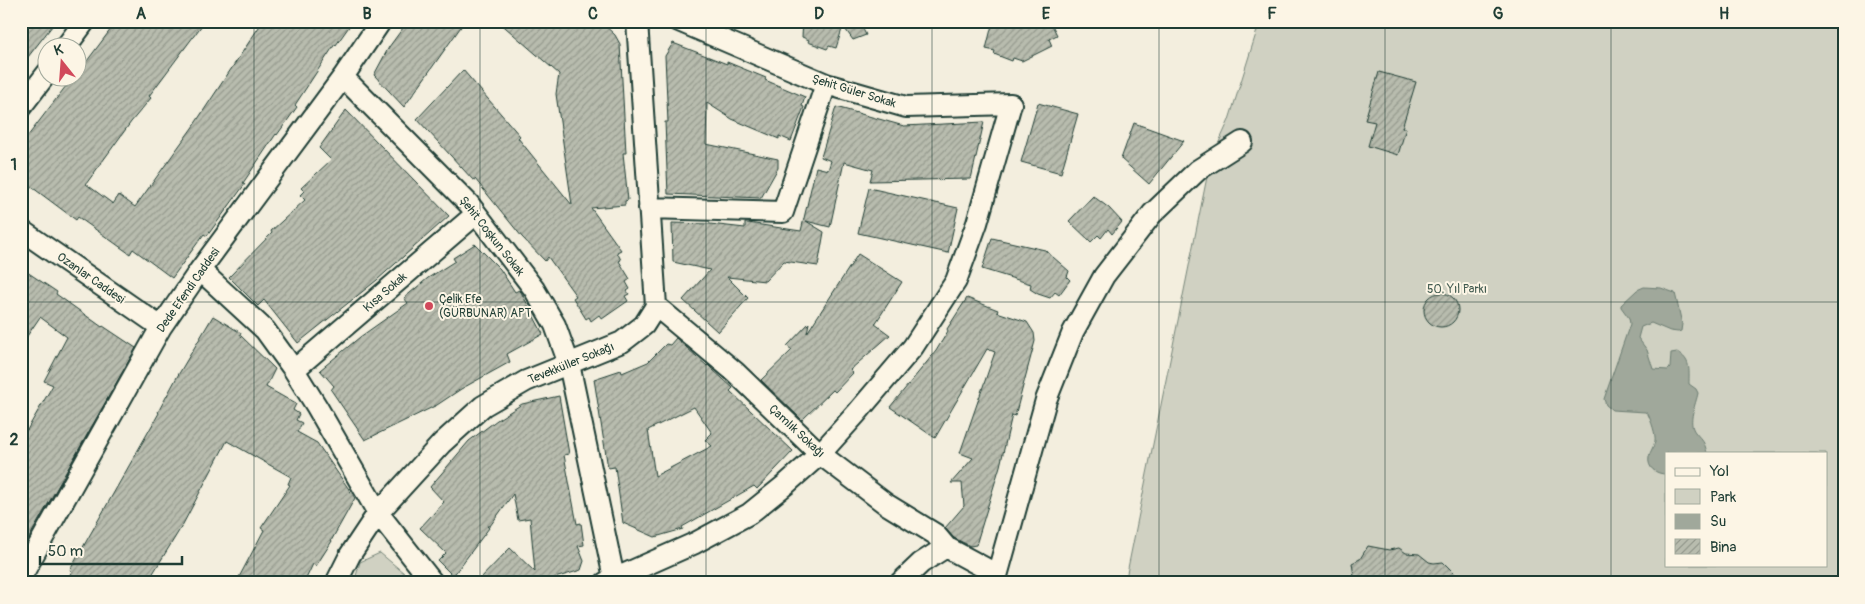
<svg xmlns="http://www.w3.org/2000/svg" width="1865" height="604" font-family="Pangolin,sans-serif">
<defs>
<pattern id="building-hatch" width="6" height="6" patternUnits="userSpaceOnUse" patternTransform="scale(1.25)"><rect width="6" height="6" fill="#b8bcae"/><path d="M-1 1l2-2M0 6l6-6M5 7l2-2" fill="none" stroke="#959a8e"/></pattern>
</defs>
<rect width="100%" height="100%" fill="#f3eede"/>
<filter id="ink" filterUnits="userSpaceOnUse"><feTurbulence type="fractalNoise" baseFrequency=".02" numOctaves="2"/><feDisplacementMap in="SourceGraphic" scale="10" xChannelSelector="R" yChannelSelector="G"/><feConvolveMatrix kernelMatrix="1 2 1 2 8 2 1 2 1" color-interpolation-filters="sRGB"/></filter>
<g filter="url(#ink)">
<path fill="#d0d1c2" stroke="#78877b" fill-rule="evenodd" d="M1260,21H1844V583H1125L1210,162L1229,120ZM1666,453H1826V565H1666Z
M380,553L416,583H354L360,562Z"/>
<path fill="#a0a89b" stroke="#6c7d72" d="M1644,287L1661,288L1675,293L1682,324L1681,331L1678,332L1670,331L1651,323L1641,327L1638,338L1647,350L1653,369L1668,370L1670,368L1671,353L1677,352C1691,360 1689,369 1689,384L1696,389L1698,393C1696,404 1687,422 1695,432C1703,442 1704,440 1707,453H1666V474C1656,474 1647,468 1649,457C1650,451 1654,447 1655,441C1656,434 1651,421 1648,414L1645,412L1612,410L1606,405L1604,399L1630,324L1629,318L1621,307V305L1637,290Z"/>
<path fill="url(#building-hatch)" stroke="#1f3d34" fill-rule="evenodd" d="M21,21H56L21,66Z
M117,21H205L149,96L151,98L131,122L86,184L113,204L119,195L135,207L192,128L263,21H353L336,45L335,44L295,105L297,107L277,135L276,134L243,183L245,184L207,236L204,234L172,278L133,249L130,254L78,217L76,220L21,179V145L66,86L67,87L74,78H78V73Z
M408,21H465L404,107L374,75L389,47Z
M498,21H600L615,35L620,44L626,153H623L628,200L625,201V205L591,208L621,250L617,252L621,260L619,261L630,279L626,282L630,289L627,291L629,294L625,296L628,301L602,319L599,315L591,321L589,317L586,319L573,298L576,296L548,257L545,261L522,237L475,179L473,180L417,119L463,70L520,136L518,138L572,205L556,94L559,74Z
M803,21H859L866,35L853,40L843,26L836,48L829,46L827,49L808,42L809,40L802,37Z
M993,21H1050L1057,35L1049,39L1052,46L1022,61L1013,58L1012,61L994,54L995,51L986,49Z
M673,43L727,64V62L766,78L765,80L805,97L802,106L804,107L791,141L779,136V139L732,119L707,103L706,144L778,159V168L761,198L668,194L665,122H668L665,56Z
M1379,72L1416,82L1402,128H1406L1398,155L1368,146L1375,122L1365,120Z
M1038,103L1078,114L1061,173L1021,162Z
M836,107L904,126L984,122L971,179L870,181L873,170L844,162L830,227L806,221L824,232L818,266L784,261L765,281L727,277L748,298L718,332L683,300L710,270L673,262L672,223L710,224L745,228V223H748L801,231L816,167L828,170L831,161L821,157Z
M346,110L449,216L377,280L298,343L264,300L258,306L229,277L272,233L271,231L305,200L300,195L304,191L301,188L331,160L319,148Z
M1134,123L1184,141L1149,184L1121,159Z
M869,188L958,208L948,253L858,233Z
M1093,196L1109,208L1122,222L1112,234L1108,229L1101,238L1098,235L1091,242L1069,221Z
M992,238L1045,250L1069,271L1067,277L1070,280L1059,295L1055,292L1050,298L1038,294L1030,289L1031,284L982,269Z
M475,244L500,269L515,292L519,290L521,292L543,334L507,354L510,362L461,389L437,405L365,440L331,390L334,386L320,370L360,337L408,303L404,298L428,278L455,261L453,258Z
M858,254L902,282L875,324L890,335L850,370L853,373L835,392L833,390L802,420L761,380L792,350L787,346L809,323L807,333Z
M21,268L57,292L56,294L102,327L103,326L136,348L21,552V427L27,430L53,385L44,381L67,337L40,317L21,345Z
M1424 310a17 17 0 1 1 34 0a17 17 0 1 1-34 0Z
M967,298L998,310L997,312L1027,322L1034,333L1035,341L1015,416L1012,415L1000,466L976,545L970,546L954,538L945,528L964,506L962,483H951L973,458L960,453L995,352L987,349L935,438L890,407L936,351L948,331L947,329Z
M213,316L241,333L240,335L275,369L266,387L296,404L293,410L299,414L296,420L302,423L297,432L317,443L355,498L331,541H332L316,566L313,564L304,583H236L264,530L261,528L290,485L288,484L291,477L227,441L182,526L147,583H65L72,571L70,570L159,413L158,412L177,377Z
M676,338L707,366L708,365L712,369L733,388L730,391L793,451L757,489L754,486L682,527L683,529L655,537L623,523L615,467L608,468L594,379L621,370L622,373L648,362L666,344L670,345ZM694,407L712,433L705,440L712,446L655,476L648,430Z
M559,396L569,454L564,455L577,524L581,523L584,545L578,546L584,561L581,570L545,581L546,583H476L510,548L535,572L530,518L518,520L513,494L490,526H487L489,528L453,576L438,561L446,553L420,528L444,502L430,487L469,441L497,420L522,404Z
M1368,546L1389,550L1399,548L1406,553L1419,554L1429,562L1434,563L1443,562L1464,583H1355L1352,563L1360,559Z"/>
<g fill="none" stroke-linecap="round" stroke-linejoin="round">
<g stroke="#1f3d34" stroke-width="24">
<path id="minor" d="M65,48L85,21
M343,77L469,204L534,289L555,325L569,364L614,578
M21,107L48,72
M649,208L783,212L826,84
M21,230L161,327
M200,270L265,330L294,370L317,407L378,513L433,583
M656,306L735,372L820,454L886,504L935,534L946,547
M294,370L476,214
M21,577L161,327L200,270L343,77L381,21
M336,583L350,555L378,513L442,443L483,406L526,381L622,342L644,325L656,306L637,21
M605,583L695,543L749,514L785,485L820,454L856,414L913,347L956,281L977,223L1011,104L906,107L826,84L679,21
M900,583L921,563L946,547L996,574
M995,583L1046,400L1073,332L1104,276L1152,214L1198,170L1242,142"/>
</g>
<use href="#minor" stroke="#fcf5e5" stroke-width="20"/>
</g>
</g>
<path fill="none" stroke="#1f3d34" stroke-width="1" stroke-opacity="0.55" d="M254,21V583M480,21V583M706,21V583M932,21V583M1159,21V583M1385,21V583M1611,21V583M21,302H1844"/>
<circle fill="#d1495b" stroke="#fcf5e5" stroke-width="2" cx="429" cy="306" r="5"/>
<g text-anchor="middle" stroke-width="4" stroke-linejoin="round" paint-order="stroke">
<g font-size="12" fill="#1f3d34" stroke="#fcf5e5">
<text transform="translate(854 91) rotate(17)" y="4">Şehit Güler Sokak</text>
<text transform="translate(492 236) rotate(52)" y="4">Şehit Coşkun Sokak</text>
<text transform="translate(91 278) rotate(35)" y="4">Ozanlar Caddesi</text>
<text transform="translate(188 290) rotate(-55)" y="4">Dede Efendi Caddesi</text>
<text transform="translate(385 292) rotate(-41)" y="4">Kısa Sokak</text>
<text transform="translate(571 363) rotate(-22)" y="4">Tevekküller Sokağı</text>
<text transform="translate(797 431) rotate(43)" y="4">Çamlık Sokağı</text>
</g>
<g font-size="12" fill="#425b50" stroke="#fcf5e5">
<text x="1457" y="293">50. Yıl Parkı</text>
</g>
<g font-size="12" fill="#1f3d34" stroke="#fcf5e5" text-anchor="start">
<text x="439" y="303">Çelik Efe<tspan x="439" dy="14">(GÜRBUNAR) APT</tspan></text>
</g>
</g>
<rect width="1865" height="604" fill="none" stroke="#fcf5e5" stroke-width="55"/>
<rect x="1665" y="452" width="162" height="115" fill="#fcf5e5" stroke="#a4ab9e"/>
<rect x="1675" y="468" width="25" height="8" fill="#fcf5e5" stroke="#a4ab9e"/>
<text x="1710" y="476" font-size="15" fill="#1f3d34">Yol</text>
<rect x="1675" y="489" width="25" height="15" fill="#d0d1c2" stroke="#a4ab9e"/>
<text x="1710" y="502" font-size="15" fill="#1f3d34">Park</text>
<rect x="1675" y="514" width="25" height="15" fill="#a0a89b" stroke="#a4ab9e"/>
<text x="1710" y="526" font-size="15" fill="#1f3d34">Su</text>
<rect x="1675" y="539" width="25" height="15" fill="url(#building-hatch)" stroke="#a4ab9e"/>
<text x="1710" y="552" font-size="15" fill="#1f3d34">Bina</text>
<g transform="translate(62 62) rotate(343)"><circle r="24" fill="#fcf5e5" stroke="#a4ab9e"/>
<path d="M0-4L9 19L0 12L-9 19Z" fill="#d1495b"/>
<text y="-8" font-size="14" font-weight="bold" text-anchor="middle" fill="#1f3d34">K</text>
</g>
<path d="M40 556v8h142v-8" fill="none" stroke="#1f3d34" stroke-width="2.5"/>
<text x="48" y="556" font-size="15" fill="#1f3d34" stroke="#fcf5e5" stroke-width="4" paint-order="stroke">50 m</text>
<rect x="28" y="28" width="1810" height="548" fill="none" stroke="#1f3d34" stroke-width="2"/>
<g font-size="16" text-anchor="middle" font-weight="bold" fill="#1f3d34">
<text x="141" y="19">A</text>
<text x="367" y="19">B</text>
<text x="593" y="19">C</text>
<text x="819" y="19">D</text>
<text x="1046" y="19">E</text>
<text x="1272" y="19">F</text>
<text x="1498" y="19">G</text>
<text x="1724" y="19">H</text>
<text x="14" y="170">1</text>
<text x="14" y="445">2</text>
</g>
</svg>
